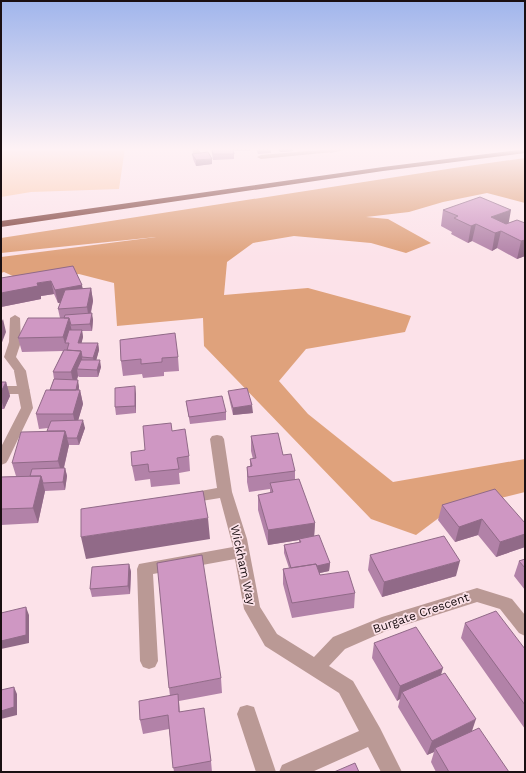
<svg xmlns="http://www.w3.org/2000/svg" width="526" height="773" font-family="'Work Sans',sans-serif">
<rect width="100%" height="100%" fill="#fce2e9"/>
<path fill="#fbcaac" d="M5,148H125L119,189L31,192L1,197V150Z"/>
<path fill="#dfa27c" d="M525,158V203L487,193L443,202L409,212L366,217L388,219L431,243L406,253L371,243L294,236L253,243L227,262L224,295L308,288L411,316L405,332L306,349L279,381L308,414L393,482L525,459V492L448,511L416,535L371,519L204,346L203,318L117,326L114,283L79,274L15,282V277L4,272L1,273V257L156,237L1,253V238L454,168Z"/>
<g fill="none" stroke-linecap="round" stroke-linejoin="round">
<path fill="#ba9995" fill-rule="evenodd" d="M331,149L334,151L333,152L261,159L257,157L261,155Z
M15,315L20,318L21,342L16,357L26,371L20,375L16,373L4,357L9,342L10,318Z
M1,386H24L30,390L24,394H1Z"/>
<path fill="#ba9995" fill-rule="evenodd" d="M191,148H198L204,159L203,161H197Z
M353,148L331,153L328,151L334,148Z
M20,367L26,371L33,408L8,460L6,463L1,465V447L21,408L14,371Z
M217,435L222,436L224,439L232,492L247,539L260,607L277,634L314,657L333,637L382,617L477,588L512,599L525,615V636L519,633L500,609L477,602L386,631L345,649L329,666L353,681L380,728L402,772H381L368,747L312,772H279L282,765L359,731L339,693L265,646L244,609L235,559L153,574L158,661L155,667L149,669L143,667L140,661L137,569L139,564L233,547L220,498L189,503L184,502L182,498L184,494L217,488L210,439L212,436Z
M247,705L254,707L276,772H256L237,714L240,707Z"/>
<path fill="#7b3c36" fill-rule="evenodd" d="M525,149V153L383,171L1,227V221L383,167Z"/>
</g>
<path fill="#b282a8" d="M211,148H233L234,154V159L213,160Z
M234,148H250V151H235Z
M256,148H271V153L258,154Z
M277,148H294L293,151L280,152Z
M192,154L212,164L196,166L193,159Z
M443,210L508,223L517,220L525,256L517,259L497,248L492,251L472,241L468,243L451,234L452,232L441,226Z
M73,266L83,289L91,288L93,301L91,313L93,320L92,331H82L83,337L81,343H98L99,350L96,360L101,367L98,377H79L78,376L77,380L79,387V390H80L83,404L78,420L85,428L79,445H69L64,468H65L67,476L65,490L45,491L38,523L1,525V477L16,476L12,463L47,431L48,428L39,429L36,414L50,390L54,379L53,372L63,351L22,352L18,338L60,318L58,309L60,303H58L54,294L41,296V299L1,307Z
M120,340L178,357L179,371L164,372V376L143,378L142,374L123,376L121,361Z
M1,382H6L10,396L4,409H1Z
M228,391L253,413L233,415L229,398Z
M136,394V413L116,415L115,407Z
M186,401L226,412V420L190,424Z
M172,431L189,456L190,471L179,473L180,484L151,487L150,479L135,481L132,466L145,450Z
M251,436L283,455L295,471V479L315,523L314,536L330,563L329,571L320,573V575L355,593L354,608L292,618L283,584V569L289,568L284,553V545L299,542V540L268,545L258,510V495L270,493V489L249,492L247,482V467L250,466V459H253L251,451Z
M442,505L525,523V547L496,557L478,535L455,542L438,520Z
M370,555L456,576L382,597L368,570Z
M525,559V590L514,576L519,561Z
M129,564L131,572L130,594L92,597L90,589Z
M465,623L525,649V729L461,638Z
M374,643L441,675L472,731L509,772H436L431,762L434,752L427,755L398,707L400,699L397,701L372,658Z
M221,678L222,693L179,701L180,712L211,761L212,772H174L169,729L143,734L140,720L170,696L169,688Z"/>
<path fill="#916a88" d="M281,148H294L293,151L280,152Z
M304,148H314L304,150Z
M212,159V164L196,166V160Z
M511,210L508,227L491,217Z
M476,224L472,241L468,243L471,226Z
M501,231L497,248L492,251L495,233Z
M525,232V256L517,259L521,241L524,233Z
M51,281L54,294L41,296V299L1,307V293L37,283Z
M82,285L84,298L58,303L55,290Z
M91,288L93,301L89,320L87,307Z
M92,313L93,320L92,331L90,324Z
M69,318L72,332L65,343L63,337Z
M3,319L6,332L1,345V323Z
M82,330L83,337L80,350L78,343Z
M98,343L99,350L95,365L93,358Z
M81,351L83,365L77,369L78,376L74,387L71,372Z
M100,360L101,367L98,377L97,370Z
M78,380L79,387L77,399L80,390L83,404L76,428L73,414L74,397Z
M6,382L10,396L4,409L1,399V392Z
M135,386L136,394V413L135,406Z
M252,405L253,413L233,415V408Z
M83,420L85,428L79,445L77,438Z
M65,431L69,445L62,475L58,461Z
M65,468L67,476L65,490L63,482Z
M41,476L45,491L38,523L33,508Z
M208,518L210,539L86,559L81,537Z
M482,519L478,535L455,542L459,527Z
M315,523L314,538L299,539V540L268,545V530Z
M525,534V547L496,557L500,542Z
M460,561L456,576L382,597L384,582Z
M330,563L329,571L292,579V571Z
M129,564L131,572L130,594L128,586Z
M26,607L29,615V643L1,649V641Z
M443,668L439,682L402,692L400,699L397,701L400,686Z
M14,687L17,694V715L1,719V711Z
M476,719L471,734L435,748L434,752L427,755L432,741Z"/>
<path fill="#cf97c3" stroke="#916a88" d="M212,148H233L234,154H213Z
M208,152L212,159L196,160L192,154Z
M480,197L511,210L491,217L506,224L517,220L525,223V232L524,233H525V240L521,241L501,231L495,233L476,224L471,226L454,218L458,216L443,210Z
M73,266L82,285L55,290L51,281L37,283L38,286L1,293V278Z
M91,288L87,307L58,309L65,290Z
M92,313L90,324L71,325L69,318H64L65,315Z
M28,318H69L63,337L18,338Z
M69,330H82L78,343H98L93,358L82,357L81,351L67,350L69,343H65Z
M175,333L178,357L162,358V362L141,364V359L121,361L120,340Z
M64,350L81,351L71,372H53Z
M81,360H100L97,370L77,369Z
M54,379L78,380L76,390H50Z
M1,382H6L1,392Z
M135,386V406L115,407V388Z
M247,388L252,405L233,408L228,391Z
M46,390H80L73,414H36Z
M222,396L226,412L189,417L186,401Z
M83,420L77,438H67L65,431H47L51,421Z
M171,423L172,431L185,429L189,456L177,458L179,469L149,472L148,464L132,466L131,452L145,450L143,426Z
M65,431L58,461L12,463L21,432Z
M278,433L283,455L291,454L295,471L248,477L247,467L252,466L250,459L256,458L251,436Z
M60,468H65L63,482L43,483L41,476H30L32,469Z
M41,476L33,508L1,509V477Z
M299,479L315,523L268,530L258,495L273,492L270,483Z
M495,489L525,523V534L500,542L482,519L459,527L442,505Z
M203,491L208,518L81,537V509Z
M319,535L330,563L317,566L316,564L291,568L284,545L301,542L299,539Z
M444,536L460,561L384,582L370,555Z
M202,555L221,678L169,688L157,563Z
M525,559V568L519,561Z
M129,564L128,586L90,589L92,567Z
M316,564L320,575L348,571L355,593L292,603L283,569Z
M26,607V635L1,641V613Z
M496,611L525,649V705L465,623Z
M416,627L443,668L400,686L374,643Z
M445,673L476,719L432,741L402,692Z
M14,687V707L1,711V690Z
M178,694L179,712L204,708L211,761L173,768L168,715L140,720L139,701Z
M479,728L509,772H449L435,748Z
M355,763L359,772H334Z"/>
<linearGradient id="sky" x2="0" y2="1"><stop stop-color="#a0b5ec"/><stop offset="0.58" stop-color="#fef2f5"/><stop offset="1" stop-color="#fef2f5" stop-opacity="0"/></linearGradient>
<rect width="526" height="257" fill="url(#sky)"/>
<g text-anchor="middle" stroke-width="3.5" stroke-linejoin="round" paint-order="stroke">
<g font-size="12" fill="#1a0f12" stroke="#fce2e9">
<text transform="translate(243 565) rotate(78)" y="4">Wickham Way</text>
<text transform="translate(421 613) rotate(-19)" y="4">Burgate Crescent</text>
</g>
</g>
<rect width="526" height="773" fill="none" stroke="#1a0f12" stroke-width="4"/>
</svg>
